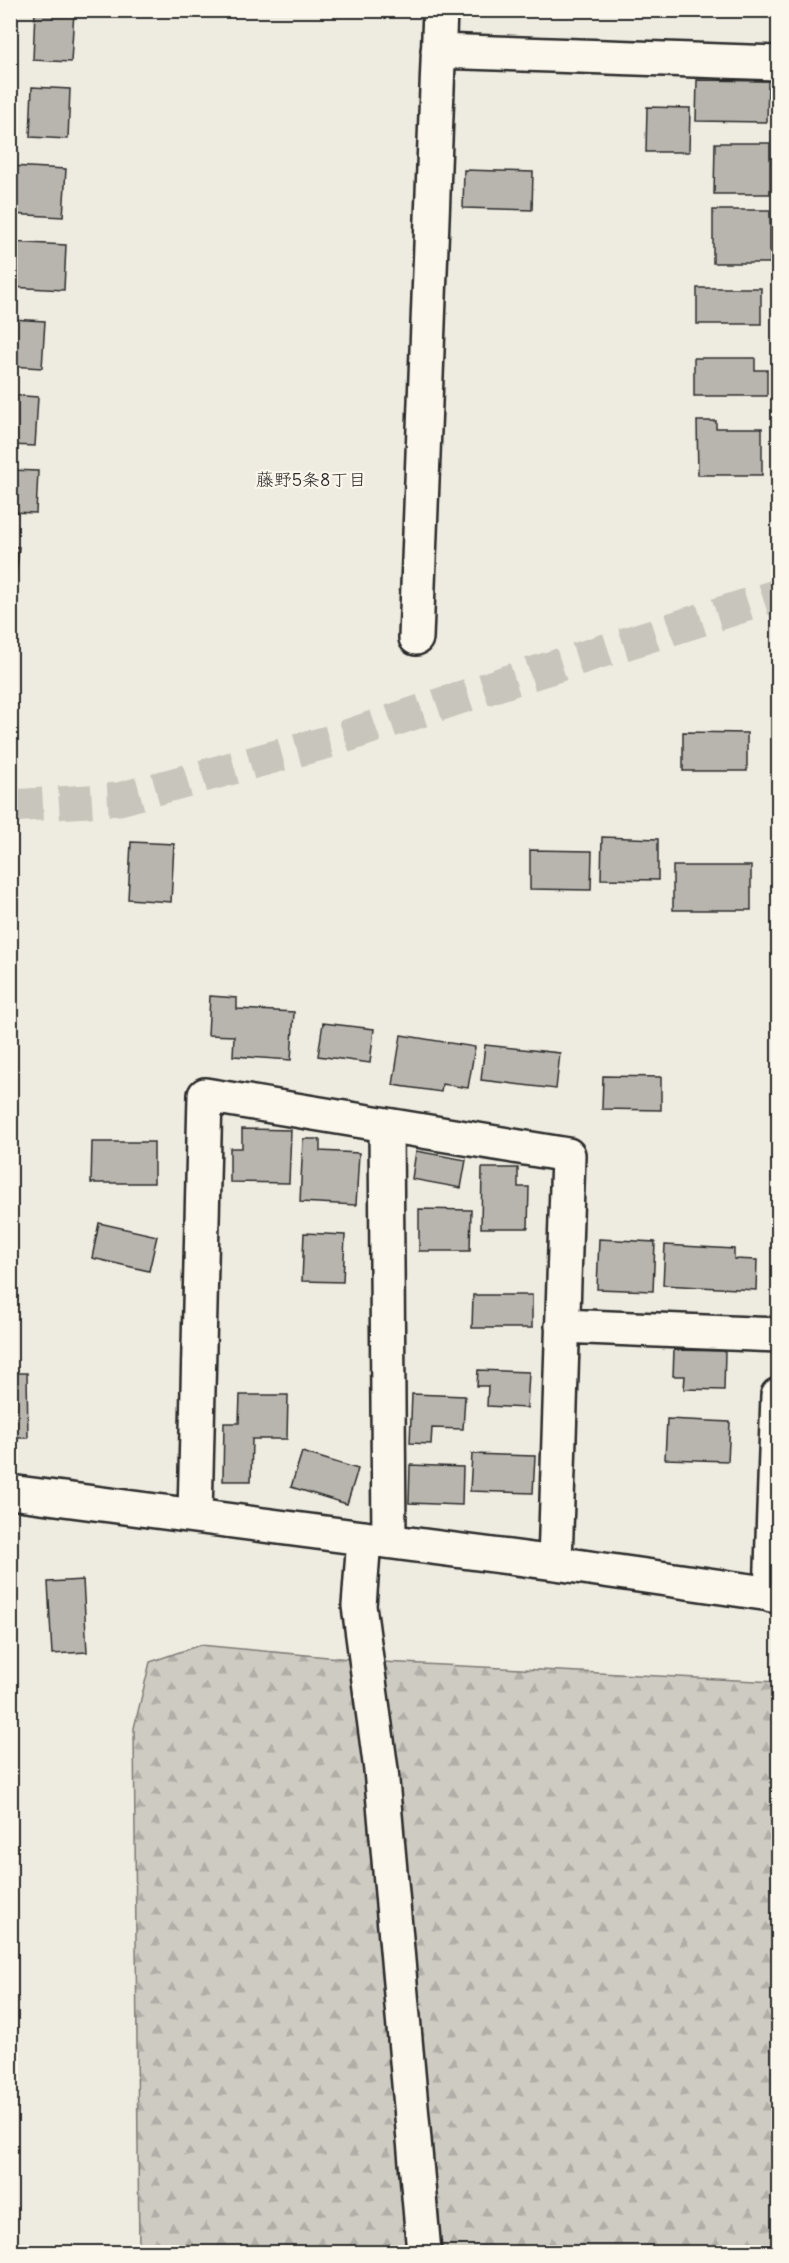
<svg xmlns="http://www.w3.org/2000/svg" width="789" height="2263" font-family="Delius,'Klee One',sans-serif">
<defs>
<pattern id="forest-firs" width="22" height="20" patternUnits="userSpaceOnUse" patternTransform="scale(1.5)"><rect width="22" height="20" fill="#cecbc2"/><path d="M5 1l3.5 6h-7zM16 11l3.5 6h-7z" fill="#b1aea7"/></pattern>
</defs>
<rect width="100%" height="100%" fill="#eeebe0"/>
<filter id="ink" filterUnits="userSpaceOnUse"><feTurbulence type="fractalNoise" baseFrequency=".0167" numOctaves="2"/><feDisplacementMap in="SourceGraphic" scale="12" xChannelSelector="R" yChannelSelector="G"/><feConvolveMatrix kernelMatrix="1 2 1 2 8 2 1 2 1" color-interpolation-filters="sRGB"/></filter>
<g filter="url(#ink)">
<path fill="url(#forest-firs)" stroke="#7c7b76" stroke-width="1.5" d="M200,1645L382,1662L778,1682V2252H139L134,1728L150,1662Z"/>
<path fill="#b8b5ae" stroke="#2b2b2b" stroke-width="1.5" d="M35,10L74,11L71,62L33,60Z
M697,80L768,81L767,122L696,121Z
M32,87L70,89L68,139L30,137Z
M647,107L690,108L689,152H646Z
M715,143H770V194H714Z
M10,166L66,169L63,217L10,214Z
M464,170L533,172L532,210L463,208Z
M713,210H770V263H713Z
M10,242L66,245L64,290L10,287Z
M697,288H761V324H697Z
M10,319L45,321L42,368L10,366Z
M694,358H755V370H767V396H694Z
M10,395L38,397L35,446L10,445Z
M697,421H716V428H762V475H698Z
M10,470L38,471L36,513L10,512Z
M10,546L19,547L14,597H10Z
M683,732L747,733V771H683Z
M602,837L658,839V880L601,879Z
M131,842L174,844L171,902L128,899Z
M530,850L592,851L591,890L530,889Z
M673,866H751V910H673Z
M210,996L237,998V1009L294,1012L291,1060L233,1056L234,1036L208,1035Z
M323,1023L374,1029L370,1063L318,1056Z
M401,1035L475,1047L468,1088L442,1084L441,1092L393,1085Z
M485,1045L560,1053L556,1089L481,1080Z
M603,1076L661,1077V1110L602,1109Z
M242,1129L291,1130L289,1183L230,1182V1148H242Z
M303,1139H320V1151L359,1153L356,1205L300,1202Z
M92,1142H154V1183H91Z
M416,1151L466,1160L461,1188L412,1179Z
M482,1168H518V1187H529L528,1228H481Z
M419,1209L471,1210L470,1251H419Z
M99,1223L157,1236L149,1271L92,1258Z
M304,1233L345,1235L343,1282L302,1281Z
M599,1239L655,1242L653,1291L597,1289Z
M665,1245L734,1249V1259L757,1260L756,1290L663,1285Z
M473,1295H532V1328H472Z
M674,1350L725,1351L724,1390L684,1389L685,1376H673Z
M478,1370L529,1372L527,1408L487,1406L488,1386H477Z
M10,1373H27L28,1438H10Z
M412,1394L465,1396L463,1429L432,1428L431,1444L410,1443Z
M240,1395H288L287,1439H252L251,1481H223L224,1423H239Z
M667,1419L730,1422L728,1461L665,1459Z
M302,1452L358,1469L347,1504L291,1487Z
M472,1454L535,1456L533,1493L470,1491Z
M410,1465L463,1467L462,1505L409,1503Z
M83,1580L87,1652L52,1654L48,1582Z"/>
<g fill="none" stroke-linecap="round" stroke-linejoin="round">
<path stroke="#c7c5bc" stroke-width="33" stroke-dasharray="33 16" stroke-linecap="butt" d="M10,806L119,799L332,741L512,680L778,595"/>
<g stroke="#2b2b2b" stroke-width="38">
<path id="minor" d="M438,51L778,63
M416,638L440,10
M386,1125L389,1541
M562,1326L778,1335
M10,1492L555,1563L778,1595
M195,1515L205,1095L568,1155L555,1563
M364,1538L359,1606L381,1770L424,2252
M771,1595L778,1395"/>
</g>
<use href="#minor" stroke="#fbf7ec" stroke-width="33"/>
</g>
</g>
<g text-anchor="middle" stroke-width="4.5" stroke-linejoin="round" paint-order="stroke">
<g font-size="18" fill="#2b2b2b" stroke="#fbf7ec">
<text x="311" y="486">藤野5条8丁目</text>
</g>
</g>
<rect width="789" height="2263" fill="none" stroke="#fbf7ec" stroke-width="36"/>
<rect x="18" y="18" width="753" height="2227" fill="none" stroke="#2b2b2b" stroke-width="2" filter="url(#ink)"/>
</svg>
